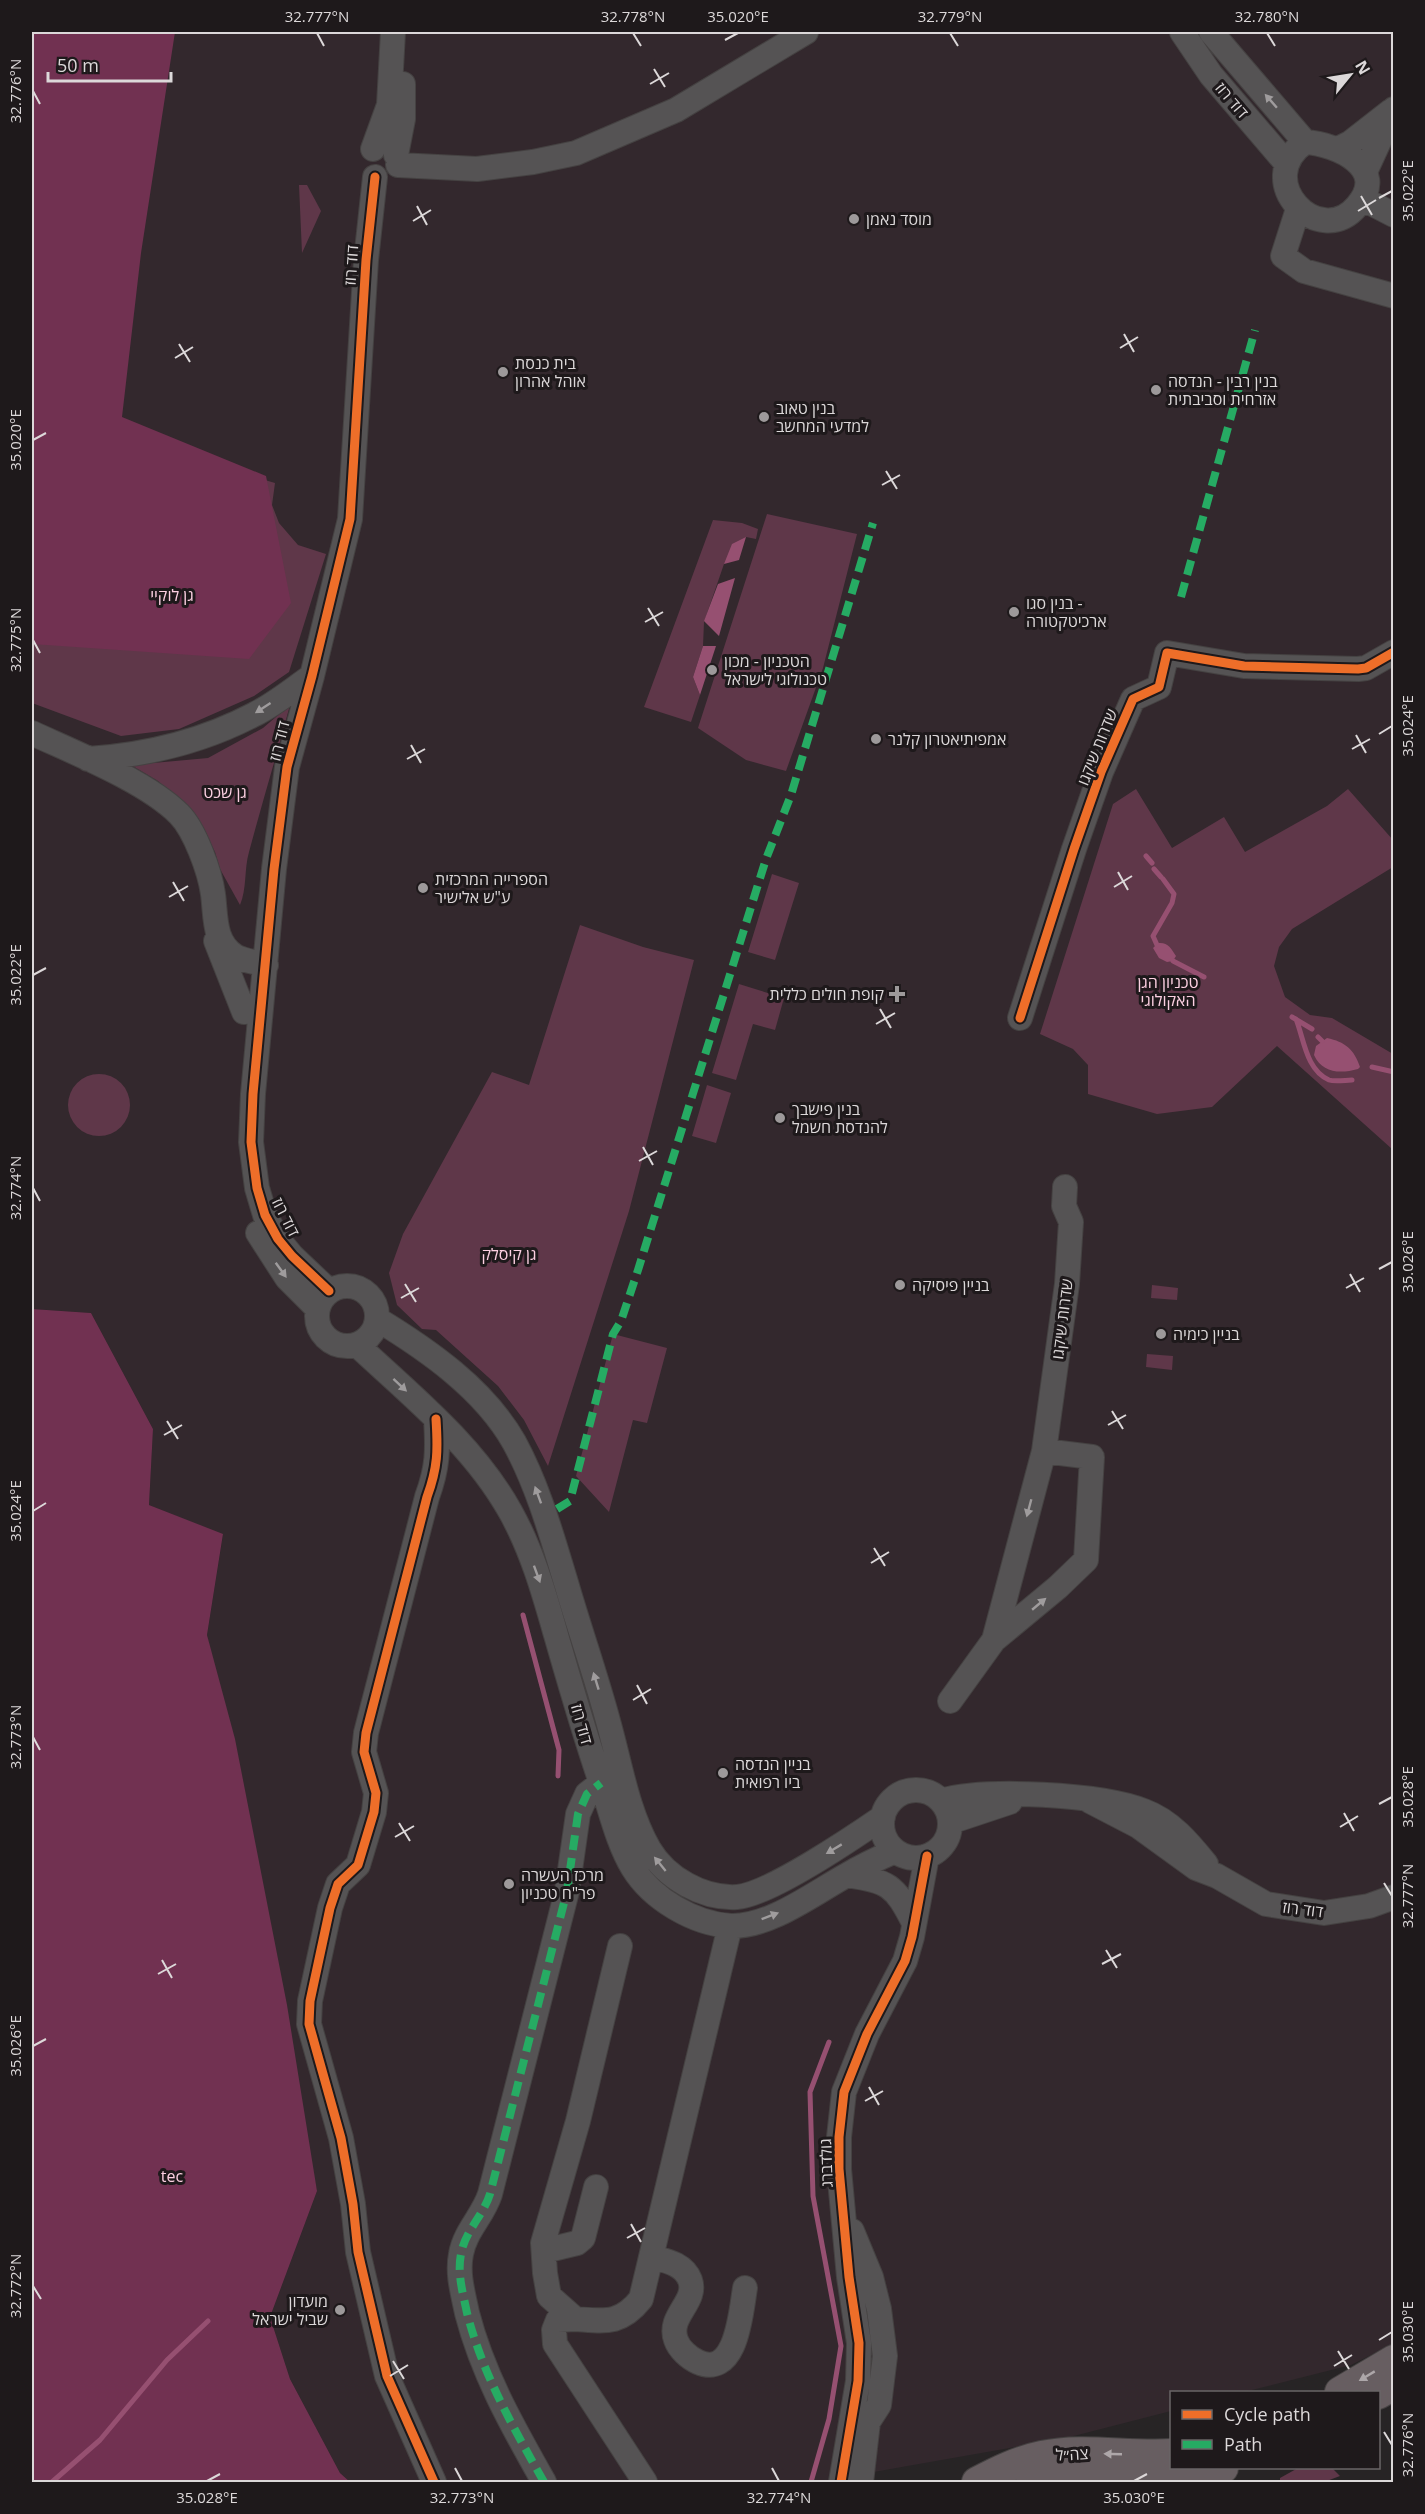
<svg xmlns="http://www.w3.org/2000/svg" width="1425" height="2514" font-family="'Open Sans','Noto Sans Hebrew',sans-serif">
<rect width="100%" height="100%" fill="#272425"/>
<path fill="#33282d" d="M32,32H1393V2344L1351,2365L1244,2392H1172L1171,2411L1066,2438L817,2482H350L340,2473L290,2379L270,2317L317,2191L207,1635L223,1535L149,1505L153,1429L91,1313L32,1309Z"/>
<path fill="#5f3749" d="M299,185H307L321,211L302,253Z
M118,437L275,483L272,505L279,523L298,545L326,554L289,672L254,696L179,729L121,736L32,703V541Z
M767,514L857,534L823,668L786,771L746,760L698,728Z
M713,520L742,523L758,529L756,539L746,537L724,564L704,622L703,646L693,677L700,695L691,722L644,707Z
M290,705C277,754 262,803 249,852C244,869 247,889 240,905L220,869L215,852L198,818L158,781L131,765L208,758L263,728Z
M1136,789L1172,848L1224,817L1245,852L1327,806L1348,789L1393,840V867L1292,929L1279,947L1274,966L1285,997L1310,1015L1332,1018L1393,1054V1262L1392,1149L1277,1046L1212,1107L1157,1114L1088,1094V1065L1073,1049L1040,1034L1113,804Z
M772,874L799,883L775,960L748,952Z
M580,925L643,947L694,960L629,1211L548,1466L524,1420L498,1386L436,1330L422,1329L397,1305L389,1273L403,1234L492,1072L529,1085Z
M739,984L784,998L775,1030L753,1024L736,1080L712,1073Z
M68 1105a31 31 0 1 1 62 0a31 31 0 1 1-62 0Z
M707,1085L731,1093L716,1143L692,1136Z
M1152,1285L1178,1288L1177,1300L1151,1298Z
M613,1334L667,1348L647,1423L633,1420L609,1512L576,1476Z
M1147,1354L1173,1356L1172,1370L1146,1367Z
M1298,2468H1332L1340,2476L1324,2482H1280V2478Z"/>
<path fill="#713151" d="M32,32H175L141,253L122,417L266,476L291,603L249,659L32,644Z
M32,1309L91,1313L153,1429L149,1505L223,1534L207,1635L235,1739L287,2005L317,2191L270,2317L290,2379L340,2473L350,2482H32Z"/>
<path fill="#965071" d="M746,537L739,560L724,564L732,544Z
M735,578L719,636L704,621L718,584Z
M703,646H716L700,695L693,677Z
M1158,943C1168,942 1171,948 1176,956L1173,961L1167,962L1159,958L1153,948Z
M1327,1038C1345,1042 1354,1049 1360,1067L1358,1069C1340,1074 1322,1073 1314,1055L1316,1046Z"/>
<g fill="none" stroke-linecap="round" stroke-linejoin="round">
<path stroke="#965071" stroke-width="5" d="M1146,856L1152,863
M1154,869L1161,877
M1157,945L1153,936L1172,903L1174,894L1163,879
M1173,961L1204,977
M1292,1017L1312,1029
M1296,1019C1304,1039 1306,1070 1329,1080C1335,1082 1346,1080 1352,1080
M1318,1037L1322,1041
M1372,1067L1394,1072
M523,1615L559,1750L558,1776
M52,2482L100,2440L167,2360L208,2321
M811,2482L829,2419L841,2346L813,2196L810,2092L829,2042"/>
<g stroke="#454242" stroke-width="26">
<path id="minor" d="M1182,32L1211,75L1287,164
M1211,32L1305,142
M1305,142C1337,144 1390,168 1357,206C1319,251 1251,180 1305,142Z
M373,149L389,105L393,32
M1338,149L1350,143L1391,111
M396,155L403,119V84
M398,165L477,169L533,162L576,153L676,110L806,32
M1365,172L1394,109
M1363,199L1394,215
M1298,209L1283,256L1304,271L1394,296
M32,733C75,753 146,781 179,814C195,830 210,872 213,894C216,916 213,942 235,956C244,961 256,962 266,965
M88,759C147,755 202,742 255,714C275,704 293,689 312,676
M216,941L244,1012
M1020,1018L1074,849L1101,772L1133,699L1159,687L1167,653L1244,666L1358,669L1366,668L1394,652
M258,1233L287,1278L317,1308
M317 1316a30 30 0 1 1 60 0a30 30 0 1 1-60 0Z
M329,1291L292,1256L278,1239L265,1215L257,1188L251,1142L253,1094L274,869L287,767L312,676L350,519L366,260L375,177
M377,1319C428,1350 484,1389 514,1442C539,1488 552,1537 567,1586C580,1631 596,1676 608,1721C620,1763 627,1811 649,1849C666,1878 703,1899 737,1897C768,1895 854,1837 883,1817
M357,1345C412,1396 473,1445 510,1511C532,1550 544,1593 556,1635C571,1687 586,1740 604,1791C612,1816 619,1845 633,1868C652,1899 694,1924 731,1926C770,1927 814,1893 847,1875C862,1866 879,1858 895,1851
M994,1640L1044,1451L1067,1284L1071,1222L1064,1206L1065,1187
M950,1701L994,1640L1058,1587L1086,1560L1092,1457L1044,1451
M882 1824a34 34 0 1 1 68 0a34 34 0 1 1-68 0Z
M1086,1799L1138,1826L1196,1868L1217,1876L1266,1904L1324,1913L1369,1906L1394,1897
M941,1801C985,1788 1101,1794 1144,1811C1171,1821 1189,1843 1206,1864
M950,1822L1010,1802
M847,1875C889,1882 894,1884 914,1923
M620,1946L578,2121L543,2243L545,2273L549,2296L575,2319L558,2320L554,2330L555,2344L645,2482
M852,2231L871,2277L879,2309L885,2356L879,2405L868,2422L861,2482
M544,2251L577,2243L583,2238L596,2187
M652,2257C667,2261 684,2264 690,2280C698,2302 667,2316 676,2340C679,2349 689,2358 698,2362C737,2379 741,2311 745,2288
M575,2319C605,2321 620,2325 641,2299L730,1926
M434,2482L387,2376L358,2252L353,2204L341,2138L309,2024L310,2001L330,1908L338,1884L358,1865L374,1812L376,1793L364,1752L366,1733L427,1497C438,1467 438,1450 436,1419
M544,2482C513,2427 483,2375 467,2313C463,2293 457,2274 461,2254C465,2231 483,2216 490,2194L567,1891L578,1814L587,1794L601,1783
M841,2482L858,2381L859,2343L849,2277L839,2169V2137L844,2092L867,2034L905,1961L912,1937L927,1856"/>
</g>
<g stroke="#454242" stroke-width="32">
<path id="major" d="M1340,2392L1394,2360
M1378,2394L1394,2385
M977,2482C998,2471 1018,2461 1042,2456C1084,2447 1128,2457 1172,2454
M1031,2482C1069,2465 1114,2478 1154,2477C1178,2476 1200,2472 1223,2468"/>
</g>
<use href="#minor" stroke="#555354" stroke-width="24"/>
<use href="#major" stroke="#675e61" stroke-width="30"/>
<path stroke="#26ab63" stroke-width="8" stroke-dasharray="15 8" stroke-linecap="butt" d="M1181,597L1255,330
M557,1509L570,1501L613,1334L621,1321L638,1270L766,859L791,795L873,523
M544,2482C513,2427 483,2375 467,2313C463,2293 457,2274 461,2254C465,2231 483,2216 490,2194L567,1891L578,1814L587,1794L601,1783"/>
<g stroke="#1e191b" stroke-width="13">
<path id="cycleway" d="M1020,1018L1074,849L1101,772L1133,699L1159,687L1167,653L1244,666L1358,669L1366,668L1394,652
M329,1291L292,1256L278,1239L265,1215L257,1188L251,1142L253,1094L274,869L287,767L312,676L350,519L366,260L375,177
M434,2482L387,2376L358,2252L353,2204L341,2138L309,2024L310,2001L330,1908L338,1884L358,1865L374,1812L376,1793L364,1752L366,1733L427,1497C438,1467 438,1450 436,1419
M841,2482L858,2381L859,2343L849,2277L839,2169V2137L844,2092L867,2034L905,1961L912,1937L927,1856"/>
</g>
<use href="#cycleway" stroke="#ee6e29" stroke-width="9"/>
</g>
<defs><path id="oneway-solid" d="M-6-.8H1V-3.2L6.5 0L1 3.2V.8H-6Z" transform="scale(1.5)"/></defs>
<g fill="#9f9c9d">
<use href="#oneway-solid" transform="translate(1271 101) rotate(-131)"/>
<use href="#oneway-solid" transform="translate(263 708) rotate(147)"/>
<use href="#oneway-solid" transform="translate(281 1270) rotate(54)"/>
<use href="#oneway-solid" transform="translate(400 1385) rotate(43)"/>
<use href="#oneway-solid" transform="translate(538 1495) rotate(-110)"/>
<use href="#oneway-solid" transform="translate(1029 1508) rotate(105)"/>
<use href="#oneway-solid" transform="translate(537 1574) rotate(70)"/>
<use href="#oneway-solid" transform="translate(1039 1604) rotate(-40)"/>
<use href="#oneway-solid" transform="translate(596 1681) rotate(-107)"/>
<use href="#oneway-solid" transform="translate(834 1849) rotate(149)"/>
<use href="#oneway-solid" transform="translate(660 1864) rotate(-129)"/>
<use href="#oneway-solid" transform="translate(770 1916) rotate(-21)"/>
</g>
<g fill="#ada7a9">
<use href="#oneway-solid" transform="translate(1367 2376) rotate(149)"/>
<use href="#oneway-solid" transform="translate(1113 2454) rotate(-178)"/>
</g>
<path fill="none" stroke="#dcd8d9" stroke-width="2" d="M317,33L324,46M633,33L641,46M950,33L958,46M1267,33L1275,46M725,40L738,33M654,69L665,87M650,84L669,73M33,91L40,104M1361,196L1372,215M1379,198L1392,191M417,206L427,225M1358,211L1376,200M413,221L431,210M1124,334L1134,352M179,344L190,362M1120,348L1138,337M175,358L193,347M33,440L46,433M886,471L897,489M882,485L900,475M648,608L659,626M645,622L663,612M33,640L40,653M1379,734L1392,726M1356,735L1366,753M411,745L421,763M1352,749L1370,739M407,759L425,749M1118,872L1128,890M173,882L184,901M1114,887L1132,876M169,897L188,886M33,975L46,968M880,1009L891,1028M876,1024L895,1013M643,1147L653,1165M639,1161L657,1151M33,1188L40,1201M1379,1269L1392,1262M1350,1274L1360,1292M405,1284L416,1302M1346,1288L1364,1278M401,1298L419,1288M1112,1411L1123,1429M167,1421L178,1439M1108,1425L1126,1415M164,1435L182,1425M33,1511L46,1503M874,1548L885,1566M871,1563L889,1552M637,1685L647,1704M633,1700L651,1689M33,1737L40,1750M1379,1804L1392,1797M1344,1813L1354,1831M399,1823L410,1841M1340,1827L1358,1816M395,1837L414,1826M1384,1883L1392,1896M1106,1950L1117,1968M162,1960L172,1978M1102,1964L1121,1954M158,1974L176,1964M33,2046L46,2039M869,2087L879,2105M865,2101L883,2091M631,2224L641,2242M627,2238L645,2228M33,2286L41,2299M1379,2340L1392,2332M1338,2351L1349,2369M393,2361L404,2379M1334,2366L1352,2355M390,2376L408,2365M1384,2432L1392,2445M455,2468L462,2481M772,2468L779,2481M207,2481L220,2474M1134,2481L1147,2474"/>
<g fill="#9d999a" stroke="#1e191b" stroke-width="2">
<circle cx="854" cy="219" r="6"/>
<circle cx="503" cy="372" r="6"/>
<circle cx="1156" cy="390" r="6"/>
<circle cx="764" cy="417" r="6"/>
<circle cx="1014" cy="612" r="6"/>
<circle cx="712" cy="670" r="6"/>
<circle cx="876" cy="739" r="6"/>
<circle cx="423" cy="888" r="6"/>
<path d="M894 985h6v6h6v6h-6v6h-6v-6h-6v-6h6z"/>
<circle cx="780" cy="1118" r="6"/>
<circle cx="900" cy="1285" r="6"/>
<circle cx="1161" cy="1334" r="6"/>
<circle cx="723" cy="1773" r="6"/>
<circle cx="509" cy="1884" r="6"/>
<circle cx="340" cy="2310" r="6"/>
</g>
<g text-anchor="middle" stroke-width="6" stroke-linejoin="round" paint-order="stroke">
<g font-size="16" fill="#dcd8d9" stroke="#1e191b">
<text transform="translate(1232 100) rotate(49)" y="6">דוד רוז</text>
<text transform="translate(351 265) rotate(-86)" y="6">דוד רוז</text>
<text transform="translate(279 741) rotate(-76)" y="6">דוד רוז</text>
<text transform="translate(1097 747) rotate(-68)" y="6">שדרות שיקגו</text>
<text transform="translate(286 1217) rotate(63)" y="6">דוד רוז</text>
<text transform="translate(1062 1319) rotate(-83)" y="6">שדרות שיקגו</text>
<text transform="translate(582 1724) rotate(74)" y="6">דוד רוז</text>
<text transform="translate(1303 1909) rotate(7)" y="6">דוד רוז</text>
<text transform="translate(826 2163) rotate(-92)" y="6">גולדברג</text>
<text transform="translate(1072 2454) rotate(-3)" y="6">צה״ל</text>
</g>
<g font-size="16" fill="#dcd8d9" stroke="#1e191b" text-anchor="start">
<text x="866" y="225">מוסד נאמן</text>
<text x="515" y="369">בית כנסת<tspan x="515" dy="18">אוהל אהרון</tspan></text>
<text x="1168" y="387">בנין רבין - הנדסה<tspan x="1168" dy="18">אזרחית וסביבתית</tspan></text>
<text x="776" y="414">בנין טאוב<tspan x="776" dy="18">למדעי המחשב</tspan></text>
<text x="1026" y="609">בנין סגו -<tspan x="1026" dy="18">ארכיטקטורה</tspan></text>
<text x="724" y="667">הטכניון - מכון<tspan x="724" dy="18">טכנולוגי לישראל</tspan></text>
<text x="888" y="745">אמפיתיאטרון קלנר</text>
<text x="435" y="885">הספרייה המרכזית<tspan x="435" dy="18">ע"ש אלישיר</tspan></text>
<text x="884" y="1000" text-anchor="end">קופת חולים כללית</text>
<text x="792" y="1115">בנין פישבך<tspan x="792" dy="18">להנדסת חשמל</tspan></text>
<text x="912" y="1291">בניין פיסיקה</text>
<text x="1173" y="1340">בניין כימיה</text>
<text x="735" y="1770">בניין הנדסה<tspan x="735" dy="18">ביו רפואית</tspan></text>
<text x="521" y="1881">מרכז העשרה<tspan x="521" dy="18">פר"ח טכניון</tspan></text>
<text x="328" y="2307" text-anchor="end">מועדון<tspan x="328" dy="18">שביל ישראל</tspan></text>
</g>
<g font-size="16" fill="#fdd0e2" stroke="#1e191b">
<text x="172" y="601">גן לוקיי</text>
<text x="225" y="798">גן שכט</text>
<text x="1168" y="988">טכניון הגן<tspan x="1168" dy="18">האקולוגי</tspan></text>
<text x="509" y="1260">גן קיסלק</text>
<text x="172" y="2182">tec</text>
</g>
</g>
<rect width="1425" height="2514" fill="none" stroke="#1e191b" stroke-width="66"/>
<rect x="1170" y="2391" width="210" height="78" fill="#1e191b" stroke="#6a6567" stroke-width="1.5"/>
<rect x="1182" y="2410" width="30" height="9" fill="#ee6e29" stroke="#6a6567" stroke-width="1.5"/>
<text x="1224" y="2421" font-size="18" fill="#dcd8d9">Cycle path</text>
<rect x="1182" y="2440" width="30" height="9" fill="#26ab63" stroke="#6a6567" stroke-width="1.5"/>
<text x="1224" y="2451" font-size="18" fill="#dcd8d9">Path</text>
<g transform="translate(1350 75) rotate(60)" stroke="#1e191b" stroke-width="4.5" paint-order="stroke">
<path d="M0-4.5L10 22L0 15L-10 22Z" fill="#dcd8d9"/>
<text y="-9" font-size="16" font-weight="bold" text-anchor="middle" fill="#dcd8d9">N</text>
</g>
<path d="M48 72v9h123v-9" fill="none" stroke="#dcd8d9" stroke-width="3"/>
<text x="57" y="72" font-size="18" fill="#dcd8d9" stroke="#1e191b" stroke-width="4.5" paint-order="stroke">50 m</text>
<rect x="33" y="33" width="1359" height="2448" fill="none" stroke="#dcd8d9" stroke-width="2"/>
<g font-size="15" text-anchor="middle" fill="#dcd8d9">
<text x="317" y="22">32.777°N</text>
<text x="633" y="22">32.778°N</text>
<text x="738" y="22">35.020°E</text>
<text x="950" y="22">32.779°N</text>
<text x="1267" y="22">32.780°N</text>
<text transform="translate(16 91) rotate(-90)" y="5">32.776°N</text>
<text transform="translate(1408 191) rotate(-90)" y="5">35.022°E</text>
<text transform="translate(16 440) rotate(-90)" y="5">35.020°E</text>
<text transform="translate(16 640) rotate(-90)" y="5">32.775°N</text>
<text transform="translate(1408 726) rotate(-90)" y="5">35.024°E</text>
<text transform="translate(16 975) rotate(-90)" y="5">35.022°E</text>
<text transform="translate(16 1188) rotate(-90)" y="5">32.774°N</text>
<text transform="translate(1408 1262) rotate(-90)" y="5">35.026°E</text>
<text transform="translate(16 1511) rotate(-90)" y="5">35.024°E</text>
<text transform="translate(16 1737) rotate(-90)" y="5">32.773°N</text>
<text transform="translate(1408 1797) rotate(-90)" y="5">35.028°E</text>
<text transform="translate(1408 1896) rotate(-90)" y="5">32.777°N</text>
<text transform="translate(16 2046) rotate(-90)" y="5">35.026°E</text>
<text transform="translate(16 2286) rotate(-90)" y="5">32.772°N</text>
<text transform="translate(1408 2332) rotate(-90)" y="5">35.030°E</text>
<text transform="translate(1408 2445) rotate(-90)" y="5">32.776°N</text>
<text x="207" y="2503">35.028°E</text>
<text x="462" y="2503">32.773°N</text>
<text x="779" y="2503">32.774°N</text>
<text x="1134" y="2503">35.030°E</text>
</g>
</svg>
